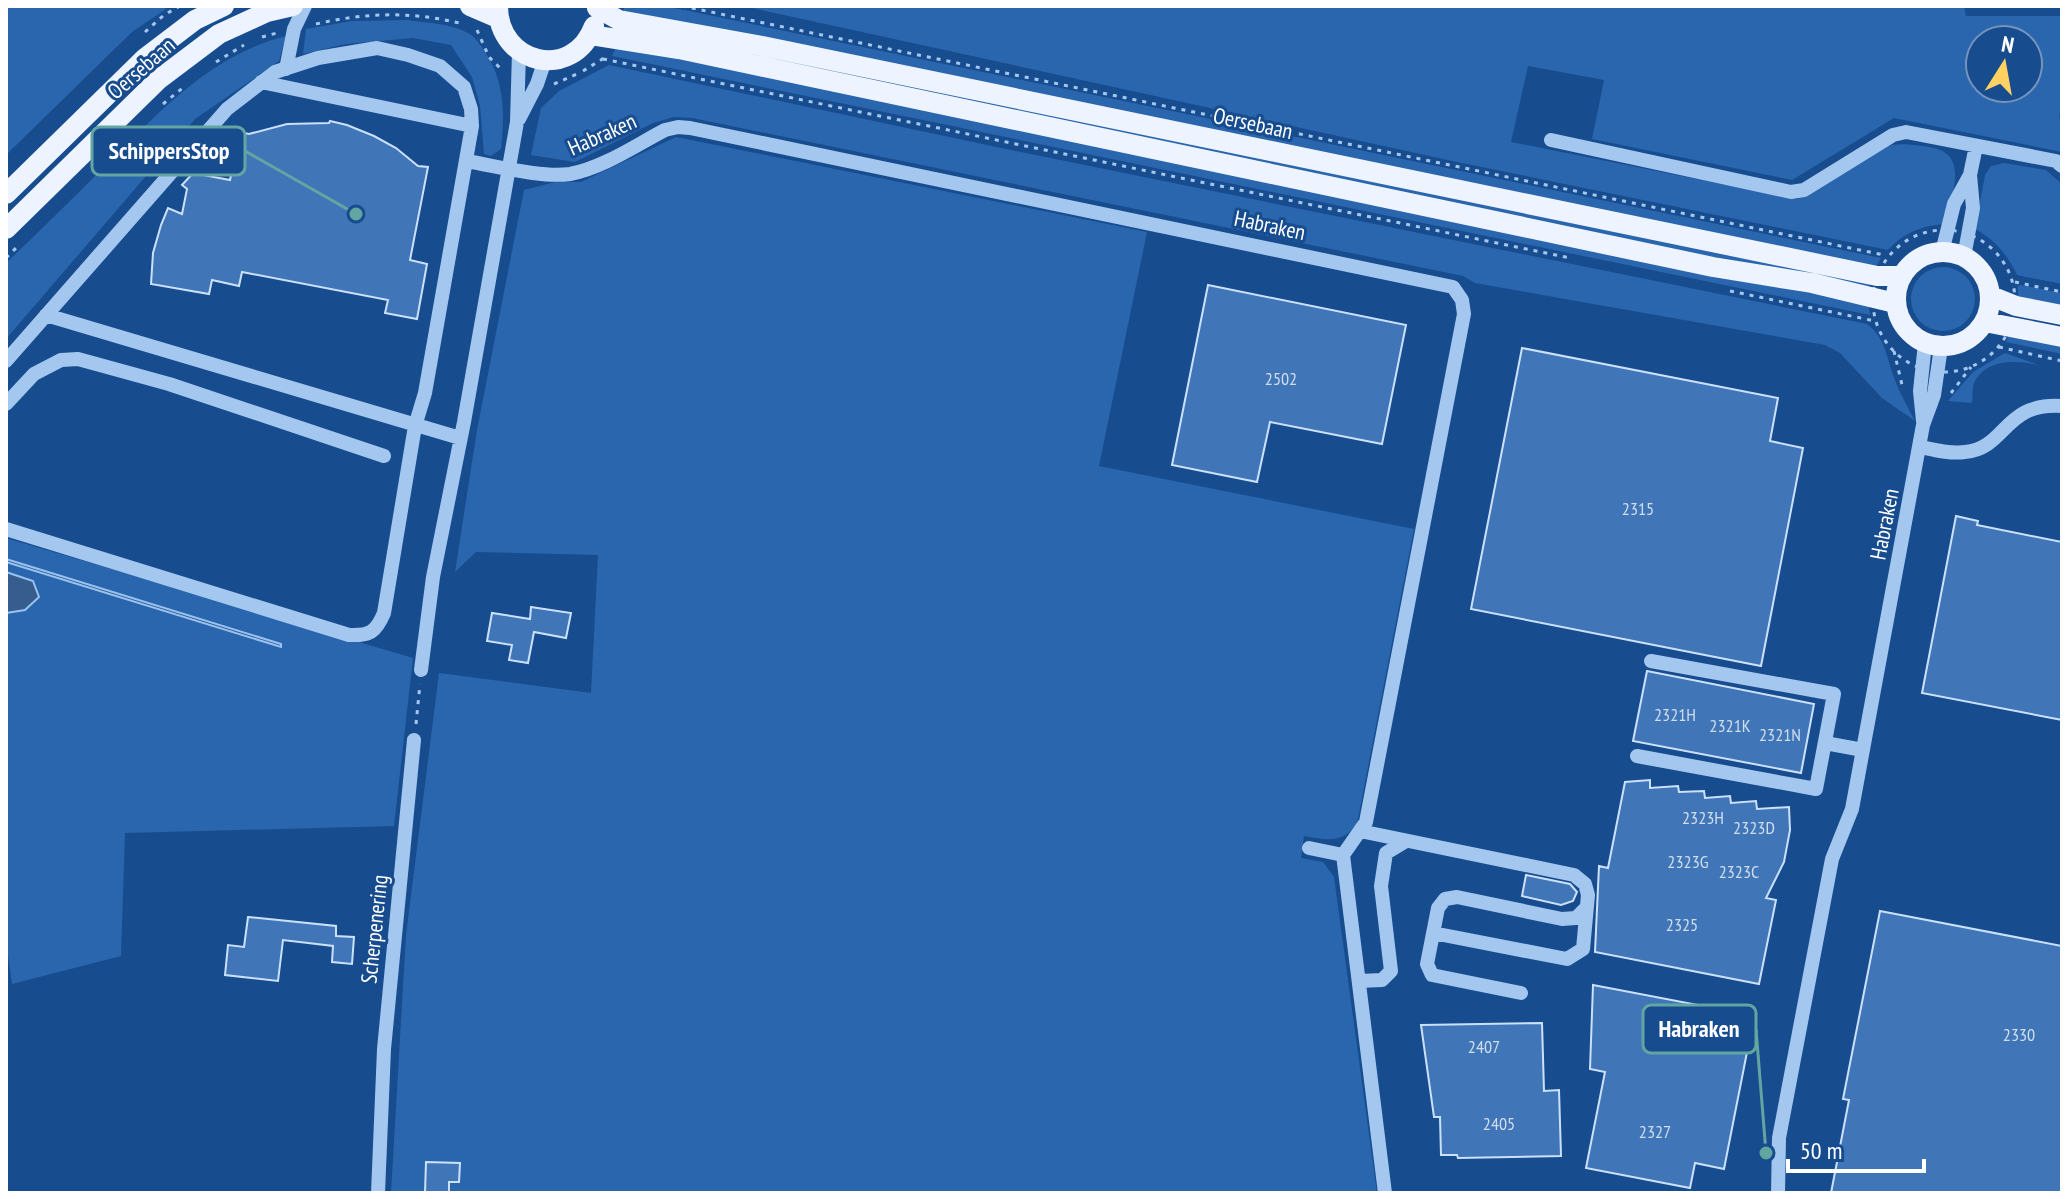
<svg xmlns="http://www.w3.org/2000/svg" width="2068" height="1199" font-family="'PT Sans Narrow',sans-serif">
<rect width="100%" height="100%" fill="#174c8f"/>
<path fill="#2a66ae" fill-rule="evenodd" d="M6,6H163L166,9L132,32L6,155Z
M624,6H664L689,11L1881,258L1875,269L624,14Z
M743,6H1964L1966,16H2062V102L2059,118L2062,120V152L1894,118L1792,180L1592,139L1604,80L1528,66L1511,142L1796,199L1807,196L1885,147C1900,142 1913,145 1929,147C1971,153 1951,194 1946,224C1923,225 1903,233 1888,250L1457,162ZM1980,40H2028V88H1980Z
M407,20C427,23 450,23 468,33C474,36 477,41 481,46C505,79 505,110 501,149L491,156L484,154L480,106L472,77L451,45L413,38L346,44L303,54L306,29L352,21Z
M623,24L1871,280L1869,288L1758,267L769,65Z
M286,36L279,61L195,119L6,339V263C39,232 71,200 103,168C157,114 210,55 286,36Z
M618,43L1868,297L1870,315L612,56Z
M609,65L1006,149L1867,324C1886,338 1887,360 1895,380C1900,394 1908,407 1915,421L1882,398L1840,353L1825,345L1475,283L1463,276L692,118L674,117L653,123L575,162L531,155L541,108L559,91Z
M676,137L1147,232L1099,466L1414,529L1357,824C1343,844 1325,840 1304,836L1301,858L1323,862L1334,877L1377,1193H391L406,935L439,673L591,693L598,555L476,552L455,572L477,430L524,190L555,182H581Z
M2004,163L2046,170L2062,184V284L2017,275C2007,254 1995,240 1975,229L1985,175L1991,166Z
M1911 299a32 32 0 1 1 64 0a32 32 0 1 1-64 0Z
M2020,285L2062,293V309L2018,300V286Z
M2011,330L2062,338V354L2006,342Z
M2005,353L2039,365C2016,360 1986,358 1974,383C1972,388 1973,397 1972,403L1948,401L1973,372Z
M6,538L413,658L394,826L125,833L121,956L12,984L6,941V613L30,607L39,596L33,581L6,572V562L281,646V644L6,559Z"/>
<path fill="#365d8e" stroke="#97c2f2" stroke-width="2" d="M6,559L281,644V647L6,562Z
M6,572L33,581L39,597L25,610L6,613Z"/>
<path fill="#4076b8" stroke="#cbe1fb" stroke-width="2" d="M330,121L347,125L374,136L396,148L418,166L428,167L410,260L427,264L417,319L385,313L388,300L242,272L239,286L212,280L209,294L151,284L153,253L161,225L168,208L182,214L187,189L182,185L193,173L230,180L234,159L227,145L238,139L239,132L249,134L287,124L329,123Z
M1208,285L1406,325L1382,444L1270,422L1257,482L1172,465Z
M1522,348L1778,398L1770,441L1803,448L1761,666L1471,609Z
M1956,516L1978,521L1977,525L2062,542V720L1922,693Z
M531,607L571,613L566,638L534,632L528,663L509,660L512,645L487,641L492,613L530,619Z
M1647,671L1814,704L1801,773L1633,741Z
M1650,780V788L1678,786L1679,792L1704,791L1705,798L1730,796L1731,803L1756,801L1757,809L1789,807L1790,830L1784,862L1766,898L1776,900L1759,984L1595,952L1599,866L1608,868L1625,782Z
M1526,875L1570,884L1577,892L1573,901L1561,905L1522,896Z
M1880,911L2062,946V1193H1831L1849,1100L1843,1099Z
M248,917L336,926V936L354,937L352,964L332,962L333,946L283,940L278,981L225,975L228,945L244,947Z
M1593,985L1724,1010L1719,1036L1749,1042L1724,1169L1695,1163L1690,1188L1586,1168L1605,1072L1590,1069Z
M1542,1023L1544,1091L1559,1090L1561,1156L1458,1158L1457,1155H1441L1440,1117H1434L1421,1025Z
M426,1162L460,1163L459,1182H449V1193H425Z"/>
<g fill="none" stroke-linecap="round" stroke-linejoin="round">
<path stroke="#a4c7ef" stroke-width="3" stroke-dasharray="4 6" stroke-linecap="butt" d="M682,6L1884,255
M316,24C364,13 410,11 459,23
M477,30L489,57L502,70
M145,32L164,15L180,6
M262,37L277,33
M603,59L1570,258
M216,62L244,45
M583,71L604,58
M554,84L577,74
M163,104L185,86
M1873 301a71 71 0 1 1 142 0a71 71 0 1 1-142 0Z
M6,258L20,244
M2015,282L2062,292
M1730,291L1875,321
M1999,347L2062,361
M1894,351L1903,389
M1951,393L1971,367
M416,724L420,684"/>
<path stroke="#a4c7ef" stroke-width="14" d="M286,69L294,29L305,6
M261,82L472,126
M519,119L537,84L545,60
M1551,140L1791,192L1804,190L1893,135L1906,132L2056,161L2062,166
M466,161C497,166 541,178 570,174C603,168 636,145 665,130L678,127L690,128L1453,287L1462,300L1464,314L1366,822L1343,855L1385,1193
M1942,252L1954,204L1970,175
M1964,257L1973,208L1970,175L1976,146
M46,315L460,438
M6,361L227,109L275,72L318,58L377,48L408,55L440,66L464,87L471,109L472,126L425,393L415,426L384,613C376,632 370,636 349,635L6,529
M6,404L34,374L61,360L78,359L169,384L384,456
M1923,421L1920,391L1925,343
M1921,447C1935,450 1950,454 1965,452C2007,448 2003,402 2062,406
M421,670L433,577L464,422L517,122L519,52
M1825,743L1863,750
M1637,756L1816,789L1834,694L1651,661
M1360,831L1574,875L1585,884L1588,895L1583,949L1567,959L1433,933
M1309,848L1343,855
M1359,981L1382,980L1391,971L1381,886L1386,853L1406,841
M1521,993L1432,975L1427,964L1438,908L1445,899L1457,897L1562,919L1576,918L1586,908
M378,1193L384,1049L414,740
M1778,1193L1779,1138L1832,859L1852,809L1923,425L1934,395L1941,347"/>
<path stroke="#edf4ff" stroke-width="20" d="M470,6L498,18
M498,6C498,65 573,82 594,26
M597,8L619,20L757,45L1877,276H1901
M591,35L679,49L1713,267L1812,283L1895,303
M6,194L145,58L195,20L224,6
M6,229L158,80L219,34L267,12L293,6
M1896 299a47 47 0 1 1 94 0a47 47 0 1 1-94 0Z
M1991,296L2016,306L2062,315
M1985,322L2062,337"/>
</g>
<g text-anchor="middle" stroke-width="6" stroke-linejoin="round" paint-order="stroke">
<g font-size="18" fill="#cfdded">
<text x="1281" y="385">2502</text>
<text x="1638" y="515">2315</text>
<text x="1675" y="721">2321H</text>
<text x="1730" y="732">2321K</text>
<text x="1780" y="741">2321N</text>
<text x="1703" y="824">2323H</text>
<text x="1754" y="834">2323D</text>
<text x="1688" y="868">2323G</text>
<text x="1739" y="878">2323C</text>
<text x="1682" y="931">2325</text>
<text x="2019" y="1041">2330</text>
<text x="1484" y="1053">2407</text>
<text x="1499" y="1130">2405</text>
<text x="1655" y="1138">2327</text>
</g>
<g font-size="22" fill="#fff" stroke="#174c8f">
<text transform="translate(141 68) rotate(-41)" y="8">Oersebaan</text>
<text transform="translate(1253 123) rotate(12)" y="8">Oersebaan</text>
<text transform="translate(602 134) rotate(-24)" y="8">Habraken</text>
<text transform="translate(1270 225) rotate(12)" y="8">Habraken</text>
<text transform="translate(1884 524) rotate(-79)" y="8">Habraken</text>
<text transform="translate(374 929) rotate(-84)" y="8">Scherpenering</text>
</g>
</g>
<path fill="none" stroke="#63a6a1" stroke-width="3" d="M356 214L245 151M1766 1153L1756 1029"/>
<g fill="#63a6a1" stroke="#174c8f" stroke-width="3">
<circle cx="356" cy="214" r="8"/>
<circle cx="1766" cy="1153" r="8"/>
</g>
<g fill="#174c8f" stroke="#63a6a1" stroke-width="3">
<rect x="92" y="127" width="153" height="48" rx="8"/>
<rect x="1643" y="1005" width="113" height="48" rx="8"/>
</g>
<g font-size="24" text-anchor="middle" font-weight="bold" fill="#fff">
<text x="169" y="159">SchippersStop</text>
<text x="1699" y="1037">Habraken</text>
</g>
<rect width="2068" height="1199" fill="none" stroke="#ffffff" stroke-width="16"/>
<g transform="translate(2004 64) rotate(11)"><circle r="38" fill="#174c8f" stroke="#7494bc" stroke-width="2"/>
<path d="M0-6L14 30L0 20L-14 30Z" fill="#ffd163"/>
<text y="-12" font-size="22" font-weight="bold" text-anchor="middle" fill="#ffffff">N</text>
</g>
<path d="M1788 1159v12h136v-12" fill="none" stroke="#ffffff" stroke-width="4"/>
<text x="1800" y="1159" font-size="24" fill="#ffffff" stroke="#174c8f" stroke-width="6" paint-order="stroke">50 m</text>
</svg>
